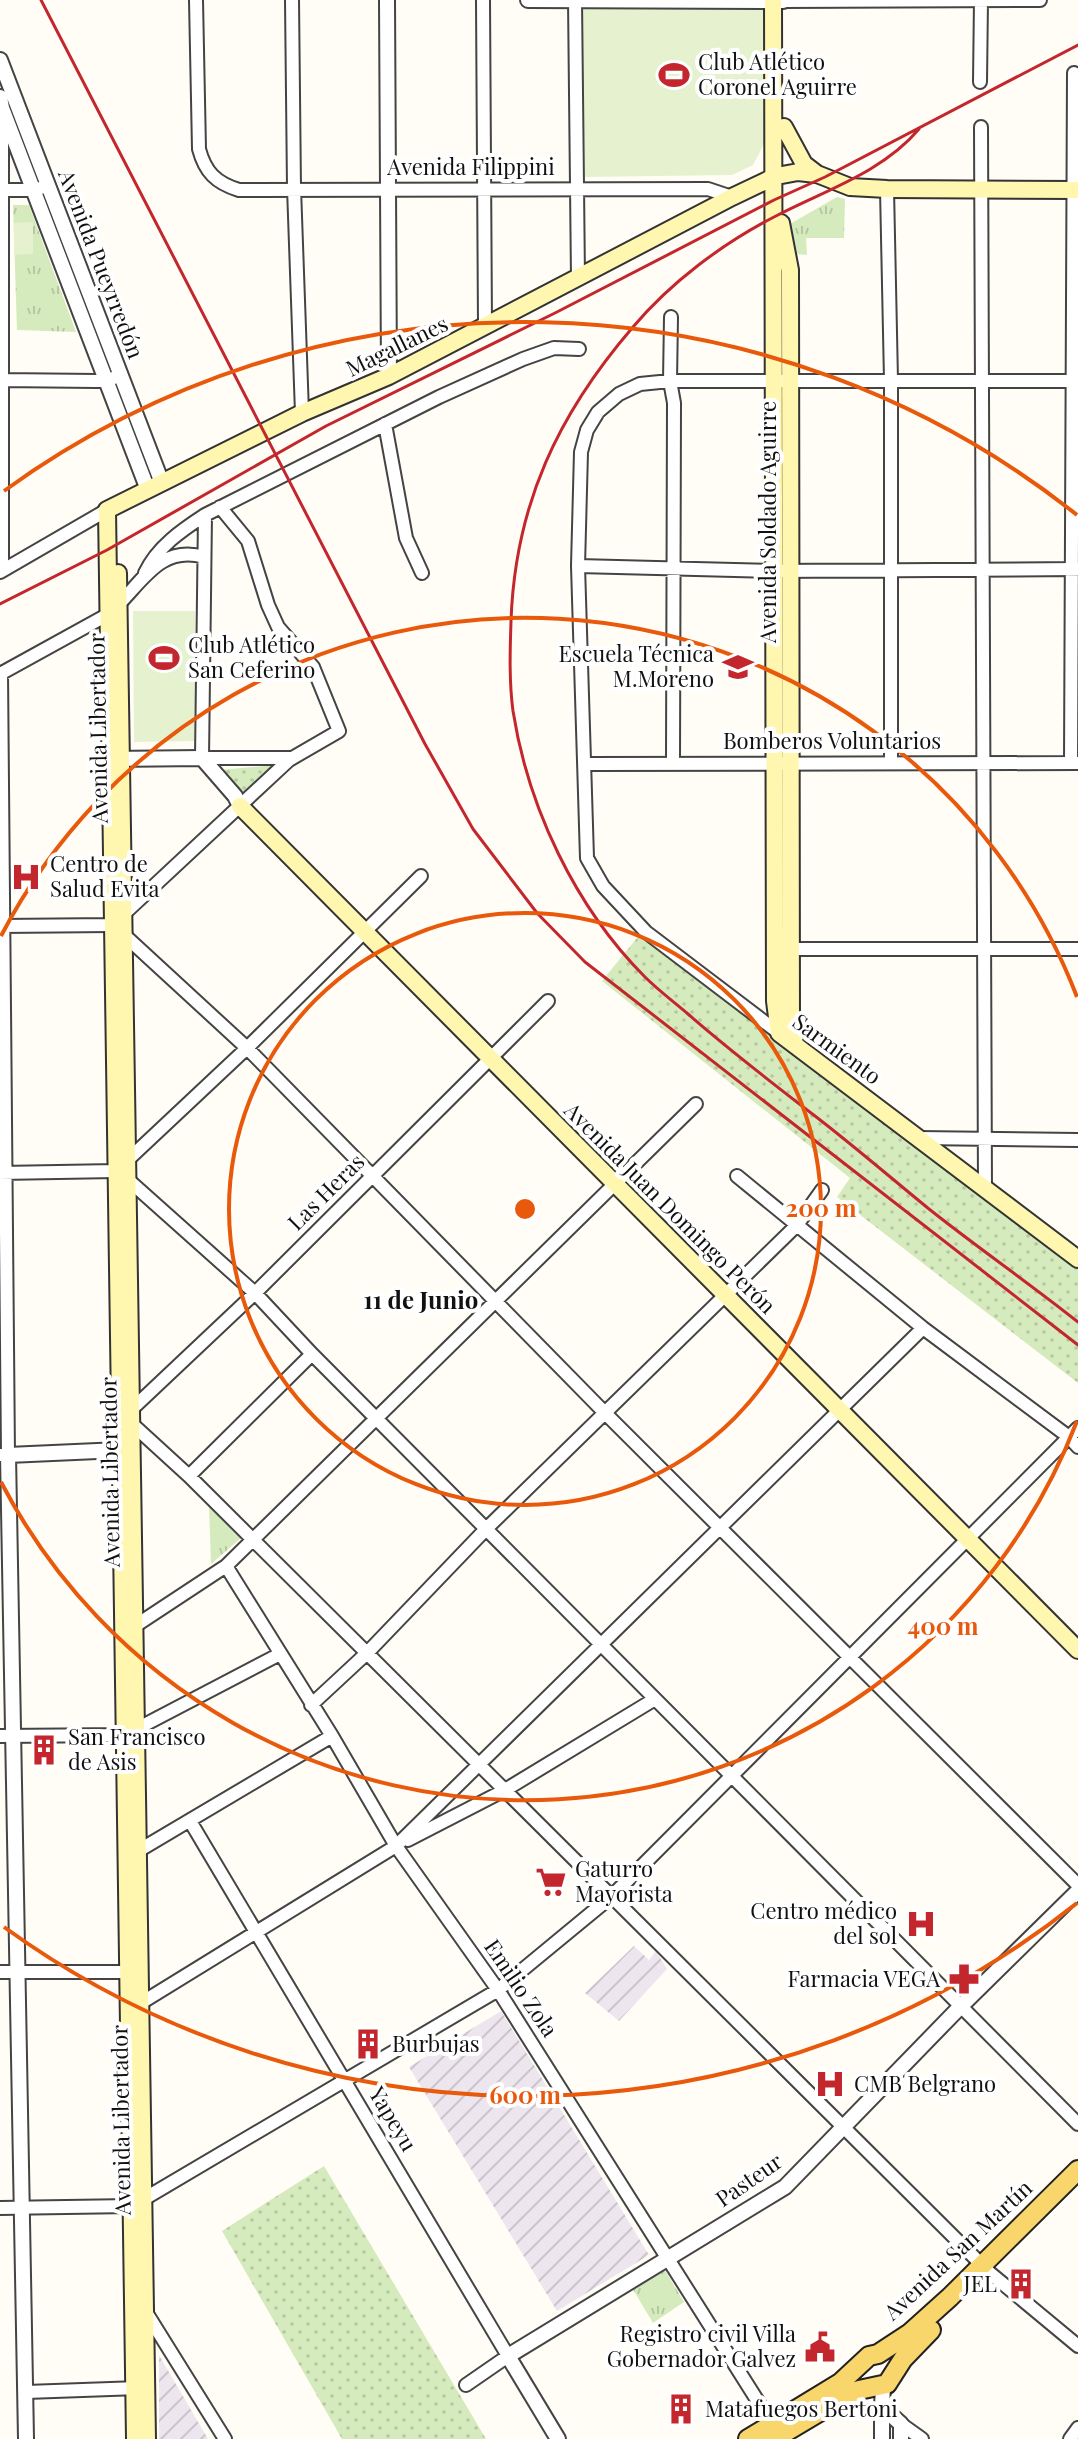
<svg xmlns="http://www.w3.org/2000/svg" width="1078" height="2439" font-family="'Playfair Display',serif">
<defs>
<pattern id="industrial-furrows" width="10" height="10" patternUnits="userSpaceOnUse" patternTransform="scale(2)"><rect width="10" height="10" fill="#eee6ef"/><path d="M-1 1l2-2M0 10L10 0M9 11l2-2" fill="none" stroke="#cbc4cc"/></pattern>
<pattern id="grass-dots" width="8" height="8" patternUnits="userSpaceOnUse" patternTransform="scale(2)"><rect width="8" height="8" fill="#d5ebbd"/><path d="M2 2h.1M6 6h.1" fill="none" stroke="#b6c8a1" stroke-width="1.8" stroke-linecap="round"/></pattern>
<pattern id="park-tufts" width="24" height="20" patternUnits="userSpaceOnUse" patternTransform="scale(2)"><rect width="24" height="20" fill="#d5ebbd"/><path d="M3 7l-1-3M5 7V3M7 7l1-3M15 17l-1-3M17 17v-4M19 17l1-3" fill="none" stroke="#b6c8a1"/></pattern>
</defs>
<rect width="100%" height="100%" fill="#fffdf5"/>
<path fill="url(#industrial-furrows)" d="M634,1946L649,1960L656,1951L667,1969L619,2021L585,1993Z
M501,2011L649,2255L557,2311L409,2067Z
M159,2355L208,2439H159Z"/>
<path fill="url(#grass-dots)" d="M276,765L246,792H241L218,770Z
M641,933L1078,1269V1383L837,1197L850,1178L602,981Z
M324,2166L486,2439H342L222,2231Z"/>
<path fill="url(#park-tufts)" d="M837,197L845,199L844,238H806L807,255L797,254L788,225Z
M13,205H29L76,332L17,330Z
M209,1506L241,1538L211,1564Z
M663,2267L684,2302L653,2323L631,2286Z"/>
<path fill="#e6f2cf" d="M582,8H765V142L753,165L732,175L585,177Z
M33,222V254L14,255V223Z
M133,611H195V741L134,742Z"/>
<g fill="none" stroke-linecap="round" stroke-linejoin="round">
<g stroke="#444" stroke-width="16">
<path id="minor" d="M196,0L199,149C205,172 216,183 239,190L708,189L732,197
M292,0L294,188L302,413
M483,0L485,326
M575,0L578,279
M783,1L1040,0
M980,82L981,0
M2,110V571
M981,127L985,1189
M887,189L891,380V763
M0,190H33L48,186
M671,317L670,381L674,403L673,764
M0,380L97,381H107L120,375
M385,424L406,538L422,573
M205,515L202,758H292
M578,566L773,571L1078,569
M0,572L107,510
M145,573C157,547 182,530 205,515L439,397L523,359L554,348L579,349
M0,674L107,615C138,591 156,543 204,557
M1071,763L1074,73
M585,764L1078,763
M0,926L112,925L289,760L339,731L313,667L278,627L268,605L248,541L220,507
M122,933L247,1048L605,1413L1078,1885
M786,949H1078
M779,1033L646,932L603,886L587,858L578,566L581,452L587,430L598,412L619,394L640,384L670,381H1078
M919,1138L1078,1140
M0,1173L116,1171L247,1048L421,876
M737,1176L923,1328L1069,1437L1078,1447
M125,1177L255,1293L312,1354L1078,2124
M131,1410L255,1293L548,1001
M131,1423L189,1476L990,2273L1078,2346
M0,1455H8L1,673
M189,1476L312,1354
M226,1566L332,1736L396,1846L498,1990L776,2430
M135,1626L226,1566L696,1104
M311,1705L367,1653L486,1529L797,1225L822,1190
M0,1736L125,1735L280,1654
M190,1821L508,2356L466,2385
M408,1840L505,1790L655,1699
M138,1851L332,1736
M0,1972H137
M135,2003H141L396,1846L923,1328
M0,2208L132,2206L498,1990L612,1896L1078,1428
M144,2309L225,2439
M26,2392L139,2388
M901,2424L922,2439
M1070,2439L1078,2428"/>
</g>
<g stroke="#444" stroke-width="18">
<path id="tertiary" d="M387,0L389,376
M528,0L783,1
M0,60L162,483
M0,97L2,108L148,490
M110,759L202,758L235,796L240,806
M883,2386L882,2407L901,2424V2439
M882,2407V2439
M26,2439L8,1455L120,1450
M558,2439L508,2356L785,2187L960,2007L1078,1891"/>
</g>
<g stroke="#333" stroke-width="20">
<path id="secondary" d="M773,0L775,1001L779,1033L1078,1259
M784,127L804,164L817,174L850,187L887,189L1078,190
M782,175L798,172L816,174
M781,223L790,270L791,1021L795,1044
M118,573L147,2439
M240,806L1078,1650
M135,2439L107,510L302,413L389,376L732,197L774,177"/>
</g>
<g stroke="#222" stroke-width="22">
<path id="primary" d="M748,2439L840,2383L869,2356L878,2354L910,2333L950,2297L1078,2170
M774,2439L846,2396L859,2390L887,2384L903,2359L931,2330"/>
</g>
<use href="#minor" stroke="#fff" stroke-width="12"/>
<use href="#tertiary" stroke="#fff" stroke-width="14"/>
<use href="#secondary" stroke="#fff6b0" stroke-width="16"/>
<use href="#primary" stroke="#f9d66b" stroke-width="18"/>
<path stroke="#c4262e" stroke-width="3" d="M41,0L425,744L473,829L537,913L585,962L1078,1345
M919,129C882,173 823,191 774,217C722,244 671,282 633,327C558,414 515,505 511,621C510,651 509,681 513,711C528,807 575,907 645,977C658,990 674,1002 688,1014C729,1050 772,1083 815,1116C854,1146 891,1178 929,1209C978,1248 1029,1283 1078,1322
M0,604L107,550L326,426L555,313L774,200L825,177L1078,45"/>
</g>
<g fill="none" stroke="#e8590c" stroke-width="4">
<circle cx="525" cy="1209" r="296"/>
<path d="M1077 1421A591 591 0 0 1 1 1482M1 936A591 591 0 0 1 1077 997"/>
<path d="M1077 1903A887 887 0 0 1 4 1927M4 491A887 887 0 0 1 1077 515"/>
</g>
<defs>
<g id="stadium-bare" transform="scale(2.4)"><path d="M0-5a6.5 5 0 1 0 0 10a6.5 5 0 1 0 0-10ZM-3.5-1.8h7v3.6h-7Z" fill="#c4262e" stroke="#fff" stroke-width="2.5" paint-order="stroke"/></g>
<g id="school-bare" transform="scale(2.4)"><path d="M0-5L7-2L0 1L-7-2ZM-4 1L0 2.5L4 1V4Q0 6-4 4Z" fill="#c4262e" stroke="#fff" stroke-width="2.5" paint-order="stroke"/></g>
<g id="hospital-bare" transform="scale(2.4)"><path d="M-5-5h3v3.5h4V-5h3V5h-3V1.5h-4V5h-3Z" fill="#c4262e" stroke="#fff" stroke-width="2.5" paint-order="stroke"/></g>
<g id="building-bare" transform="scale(2.4)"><path d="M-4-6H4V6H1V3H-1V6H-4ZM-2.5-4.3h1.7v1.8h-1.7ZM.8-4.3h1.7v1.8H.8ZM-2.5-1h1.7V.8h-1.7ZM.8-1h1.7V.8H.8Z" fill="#c4262e" stroke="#fff" stroke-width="2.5" paint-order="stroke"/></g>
<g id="supermarket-bare" transform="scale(2.4)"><path d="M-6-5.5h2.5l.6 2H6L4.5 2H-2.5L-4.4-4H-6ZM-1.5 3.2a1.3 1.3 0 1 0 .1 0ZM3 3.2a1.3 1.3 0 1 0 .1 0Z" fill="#c4262e" stroke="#fff" stroke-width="2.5" paint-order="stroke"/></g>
<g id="pharmacy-bare" transform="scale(2.4)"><path d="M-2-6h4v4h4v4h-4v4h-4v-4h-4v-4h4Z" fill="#c4262e" stroke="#fff" stroke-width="2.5" paint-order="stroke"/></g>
<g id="civic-bare" transform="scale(2.4)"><path d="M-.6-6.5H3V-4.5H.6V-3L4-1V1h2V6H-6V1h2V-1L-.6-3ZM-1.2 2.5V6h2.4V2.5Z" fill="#c4262e" stroke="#fff" stroke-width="2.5" paint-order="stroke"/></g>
</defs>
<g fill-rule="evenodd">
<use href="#stadium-bare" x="674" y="75"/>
<use href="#stadium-bare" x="164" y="658"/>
<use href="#school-bare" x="738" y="667"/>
<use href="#hospital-bare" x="26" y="877"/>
<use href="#building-bare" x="44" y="1750"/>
<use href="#supermarket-bare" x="551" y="1882"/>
<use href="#hospital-bare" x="921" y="1924"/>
<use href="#pharmacy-bare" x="964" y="1979"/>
<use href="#building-bare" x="368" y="2044"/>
<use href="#hospital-bare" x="830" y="2084"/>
<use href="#building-bare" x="1021" y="2284"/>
<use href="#civic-bare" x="820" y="2347"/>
<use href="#building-bare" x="681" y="2409"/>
</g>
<g text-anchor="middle" stroke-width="8" stroke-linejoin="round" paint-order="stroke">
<g font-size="22" fill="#111" stroke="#fff" text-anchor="start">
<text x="698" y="70">Club Atlético<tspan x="698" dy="25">Coronel Aguirre</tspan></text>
<text x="188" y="653">Club Atlético<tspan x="188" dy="25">San Ceferino</tspan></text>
<text x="714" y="662" text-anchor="end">Escuela Técnica<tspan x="714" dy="25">M.Moreno</tspan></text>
<text x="50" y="872">Centro de<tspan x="50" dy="25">Salud Evita</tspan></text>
<text x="68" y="1745">San Francisco<tspan x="68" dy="25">de Asis</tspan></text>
<text x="575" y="1877">Gaturro<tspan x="575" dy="25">Mayorista</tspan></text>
<text x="897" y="1919" text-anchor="end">Centro médico<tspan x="897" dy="25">del sol</tspan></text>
<text x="940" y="1987" text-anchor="end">Farmacia VEGA</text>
<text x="392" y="2052">Burbujas</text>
<text x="854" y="2092">CMB Belgrano</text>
<text x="997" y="2292" text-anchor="end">JEL</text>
<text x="796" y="2342" text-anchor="end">Registro civil Villa<tspan x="796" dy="25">Gobernador Galvez</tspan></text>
<text x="705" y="2417">Matafuegos Bertoni</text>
</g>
<g font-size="22" fill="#111" stroke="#fff">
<text x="471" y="175">Avenida Filippini</text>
<text transform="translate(101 264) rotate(69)" y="8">Avenida Pueyrredón</text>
<text transform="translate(397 346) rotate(-26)" y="8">Magallanes</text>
<text transform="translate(768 522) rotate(-90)" y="8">Avenida Soldado Aguirre</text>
<text transform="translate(98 728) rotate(-91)" y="8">Avenida Libertador</text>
<text x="832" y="749">Bomberos Voluntarios</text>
<text transform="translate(837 1049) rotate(36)" y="8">Sarmiento</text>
<text transform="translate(326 1192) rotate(-45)" y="8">Las Heras</text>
<text transform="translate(670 1208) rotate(45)" y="8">Avenida Juan Domingo Perón</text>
<text transform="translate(110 1472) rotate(-91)" y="8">Avenida Libertador</text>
<text transform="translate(521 1988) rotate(56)" y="8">Emilio Zola</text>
<text transform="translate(393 2119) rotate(59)" y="8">Yapeyu</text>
<text transform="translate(121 2120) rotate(-91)" y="8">Avenida Libertador</text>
<text transform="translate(749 2180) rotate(-35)" y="8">Pasteur</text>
<text transform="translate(958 2250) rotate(-43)" y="8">Avenida San Martín</text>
</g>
<g font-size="24" font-weight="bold" fill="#111" stroke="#fff">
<text x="421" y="1309">11 de Junio</text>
</g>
</g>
<circle cx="525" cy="1209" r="12" fill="#e8590c" stroke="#fff" stroke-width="4"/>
<g font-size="24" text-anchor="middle" font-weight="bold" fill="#e8590c" stroke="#fff" stroke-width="8" stroke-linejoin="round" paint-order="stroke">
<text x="821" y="1217">200 m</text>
<text x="943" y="1635">400 m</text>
<text x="525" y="2104">600 m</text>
</g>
</svg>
